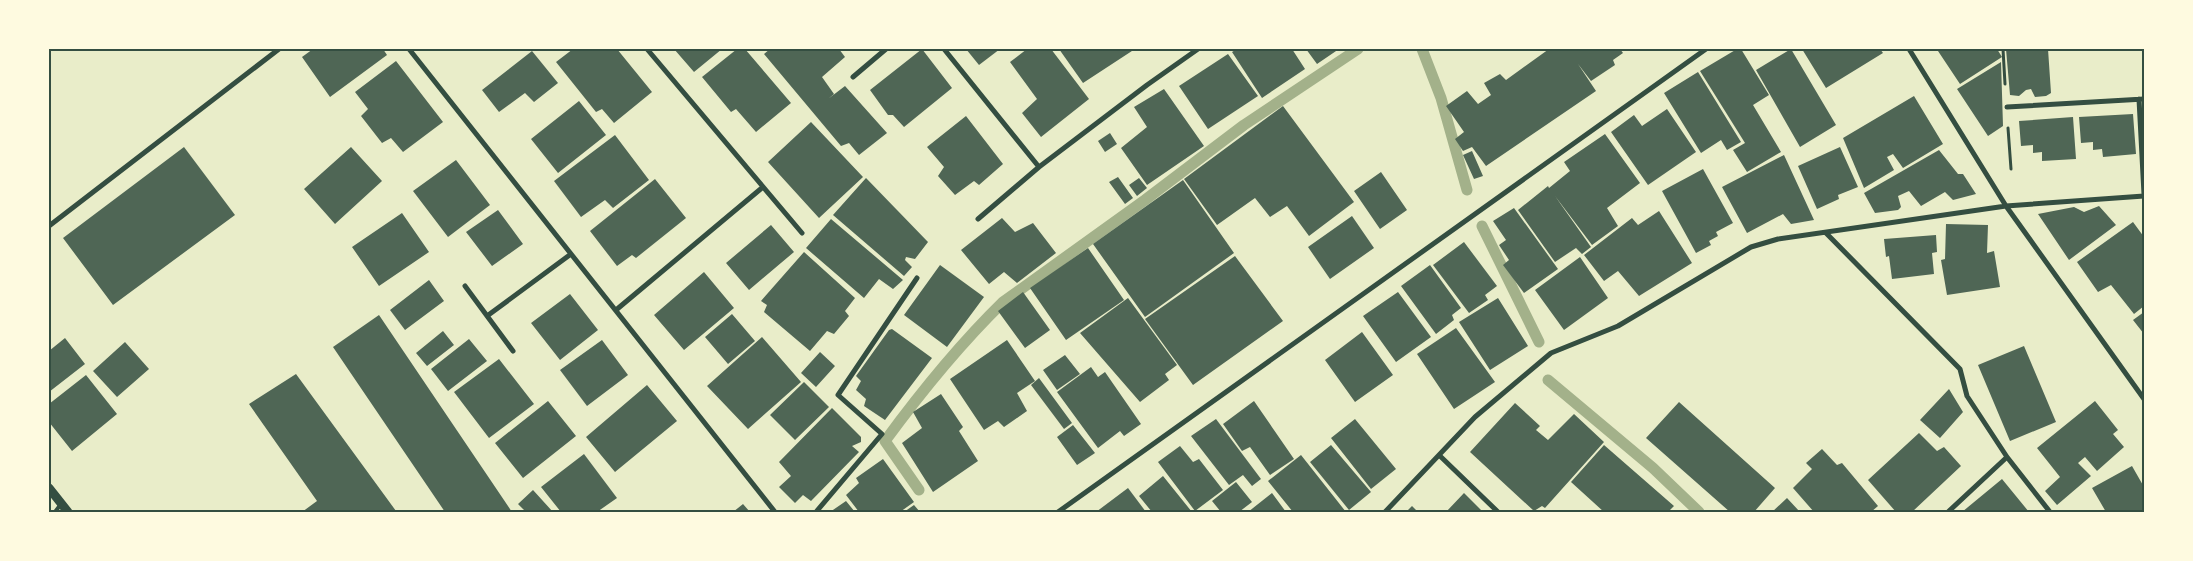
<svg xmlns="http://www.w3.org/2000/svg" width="2193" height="561" font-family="Roboto,sans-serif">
<rect width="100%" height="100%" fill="#e9edc9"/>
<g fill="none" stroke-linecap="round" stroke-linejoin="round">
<path stroke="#a3b18a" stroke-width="11" d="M1422,49L1441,98L1467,190
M1482,226L1539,342
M1548,380L1653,468L1699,512
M919,490L885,441C921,392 959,345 1003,302L1145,200L1244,125L1358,49"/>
</g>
<path fill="#4f6655" d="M313,49H383L387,55L330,97L302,57Z
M573,49H617L652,92L614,123L602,109L596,112L556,62Z
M674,49H722L694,72Z
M737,49H745L791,103L756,132L736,109L731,112L702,77Z
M770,49H839L845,57L822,77L834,94L828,99L845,86L887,133L859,155L849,143L841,146L764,54Z
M922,49L952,88L904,127L893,115H888L870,90Z
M966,49H1000L979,65Z
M1027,49H1051L1089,99L1041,137L1022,113L1037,99L1010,62Z
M1059,49H1135L1083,83Z
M1237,49H1292L1305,69L1262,98L1232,52Z
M1306,49H1339L1317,64Z
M1549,49H1620L1623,53L1613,60L1615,65L1591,81L1578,64L1596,91L1486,166L1472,147L1463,151L1455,139L1464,132L1446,106L1467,91L1478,104L1491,95L1484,83L1500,74L1506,80Z
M1737,49H1741L1769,95L1753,105L1781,152L1747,172L1733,150L1745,143L1700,71Z
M1791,49L1836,125L1800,147L1756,70Z
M1802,49H1880L1883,53L1826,88Z
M1941,49H1997L2002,57L1960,84L1938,51Z
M2006,49H2048L2051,93L2046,96L2035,97L2031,89L2026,90L2019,96L2010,95Z
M532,51L558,83L534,102L525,93L499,112L482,90Z
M1228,54L1258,96L1208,129L1179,86Z
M396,61L443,122L403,152L391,138L382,143L361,116L368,109L355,92Z
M2001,62L2003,126L1988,136L1957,89Z
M1698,72L1741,142L1727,150L1721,140L1701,153L1664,93Z
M1164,89L1204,146L1147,185L1121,148L1147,127L1134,107Z
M1914,96L1943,144L1903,168L1893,154L1887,157L1894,170L1864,188L1843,138Z
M579,101L606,135L558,173L531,139Z
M1283,106L1354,202L1309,236L1287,206L1270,217L1255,198L1217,225L1184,179Z
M1667,109L1696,152L1648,185L1611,132L1634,115L1642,126Z
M2133,114L2136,154L2103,157L2102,149L2093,150V142L2081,143L2079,117Z
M966,116L1003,164L979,185L974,181L955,195L938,176L944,167L927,147Z
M2073,117L2076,159L2042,161V152L2033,153V145L2021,146L2019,121Z
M811,122L863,177L819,218L768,162Z
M1110,133L1117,144L1105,152L1098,141Z
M1605,134L1640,183L1607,208L1618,226L1592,245L1555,196L1591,247L1582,254L1576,248L1555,262L1518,210L1548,186L1549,188L1570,171L1564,162Z
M615,135L649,180L613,208L605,200L581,217L554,181Z
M184,147L235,215L113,305L63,238Z
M351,147L382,181L335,224L304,189Z
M1840,147L1858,187L1838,195L1839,199L1817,209L1798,166Z
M1939,150L1958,174H1963L1976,194L1953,200L1945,192L1921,206L1909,191L1898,196L1901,207L1898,210L1875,213L1864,193Z
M1472,151L1483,176L1474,179L1463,155Z
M1784,155L1814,220L1791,224L1783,214L1747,233L1722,187Z
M456,160L490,205L448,237L413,191Z
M1703,169L1733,223L1716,232L1718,236L1709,241L1711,245L1696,253L1662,191Z
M1381,172L1407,210L1380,229L1354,191Z
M1118,177L1133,198L1125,204L1109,182Z
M866,178L928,242L915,259L906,257L905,260L912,267L904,276L833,215Z
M1139,178L1147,188L1137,196L1129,185Z
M655,179L686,218L636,258L632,255L617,266L590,231Z
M1183,180L1234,253L1145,317L1093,244Z
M2099,206L2116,225L2069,260L2038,214L2074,207L2084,212Z
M1514,208L1558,269L1524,293L1503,265L1509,260L1499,245L1506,240L1493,221Z
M498,210L523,244L492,266L466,232Z
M1659,211L1692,263L1639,296L1618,271L1604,281L1584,255L1632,218L1638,225Z
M402,213L429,252L379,286L352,247Z
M1352,216L1374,248L1330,279L1308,247Z
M1002,218L1015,232L1033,223L1056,253L1017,283L1004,272L989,284L961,250Z
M831,219L903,280L893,289L879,279L864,298L806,248Z
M2133,222L2144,237V306L2134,314L2111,285L2098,292L2077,262Z
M1946,224L1988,225L1987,253L1994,251L2000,287L1947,295L1941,260L1945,259Z
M771,225L794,252L749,290L726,263Z
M1936,235L1937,252L1932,253L1934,274L1892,279L1889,256L1886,257L1884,239Z
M1464,242L1497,286L1485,295L1488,300L1469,313L1433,265Z
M1088,248L1124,300L1066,340L1030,288Z
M804,252L855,298L845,311L849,316L834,334L827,331L810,351L764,312L767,305L761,301Z
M1235,256L1283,321L1193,385L1145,319Z
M1580,257L1608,298L1564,330L1535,290Z
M940,265L984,297L947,347L904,315Z
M1430,265L1461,308L1452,315L1454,320L1436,334L1401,286Z
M704,272L734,308L684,350L654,315Z
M429,280L444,301L405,330L390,310Z
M1023,292L1050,330L1025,348L998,311Z
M1398,292L1431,337L1396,362L1363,316Z
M570,294L598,330L560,360L531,323Z
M1128,298L1177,365L1165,374L1169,380L1140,402L1080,333Z
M1498,298L1528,346L1490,370L1459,322Z
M2144,312V334L2133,320Z
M732,314L755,341L728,364L705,337Z
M379,315L512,512H445L333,347Z
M1456,328L1495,382L1454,409L1417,354Z
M892,329L932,358L885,420L864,406L866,399L856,390L861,381L856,376L889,330Z
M443,331L454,345L427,366L416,353Z
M1362,332L1393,375L1355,402L1325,360Z
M762,337L801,382L748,429L707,386Z
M65,338L85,364L49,392V351Z
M469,339L487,361L448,391L431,369Z
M602,340L628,375L587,406L560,370Z
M1007,340L1035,381L1017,393L1027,411L1004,427L998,421L984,430L950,379Z
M125,342L149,369L117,397L93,371Z
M2024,346L2056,422L2010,441L1978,365Z
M820,352L835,366L816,387L801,373Z
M1065,355L1080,374L1057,390L1043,370Z
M499,359L534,404L489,438L454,392Z
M1091,367L1098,377L1105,372L1141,424L1124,436L1120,431L1098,448L1057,392Z
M296,374L396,511L395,512H302L317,501L249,404Z
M86,375L117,414L72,451L49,422V404Z
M1039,378L1072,423L1064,429L1031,385Z
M804,382L829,407L795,440L770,415Z
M647,385L677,421L615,472L586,437Z
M1949,389L1963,412L1940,438L1920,420Z
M941,394L963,427L959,431L978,461L933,492L902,443L922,428L913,412Z
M548,401L576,436L523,478L495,443Z
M1254,401L1294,459L1270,475L1250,447L1242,451L1223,424Z
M2095,401L2118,430L2113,434L2124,447L2097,471L2085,457L2078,463L2091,476L2057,505L2045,491L2060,477L2037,448Z
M1679,402L1775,488L1754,512H1730L1646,438Z
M1515,403L1540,426L1536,430L1548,440L1574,414L1604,442L1545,508L1542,506L1534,511L1470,452Z
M832,408L861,437V442L852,446L859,452L811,501L803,495L795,503L779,487L791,476L779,462Z
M1216,419L1261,479L1252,486L1243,475L1229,485L1191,436Z
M1355,419L1396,469L1371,489L1331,438Z
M1073,425L1095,453L1077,465L1057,437Z
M1919,433L1937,451L1944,447L1961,466L1912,512H1896L1868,480Z
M1331,445L1371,492L1349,510L1310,462Z
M1604,445L1674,506L1668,512H1604L1571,482Z
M1180,446L1193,462L1199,459L1223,490L1195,511L1158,462Z
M1822,449L1837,465L1842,463L1878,506L1871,512H1814L1793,488L1812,469L1806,463Z
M584,454L617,498L597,512H561L541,487Z
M1301,455L1346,512H1293L1268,481Z
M883,459L914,502L900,512H859L846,495L859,483L856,478Z
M2132,466L2144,487V512H2106L2092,488Z
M1163,476L1192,512H1152L1139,496Z
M2002,479L2029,512H1962Z
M1236,482L1252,502L1239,512H1221L1212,501Z
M1128,488L1146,512H1096Z
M533,490L553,512H526L518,504Z
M1272,493L1286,512H1248Z
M1464,493L1483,512H1446Z
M1787,498L1800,512H1772Z
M846,501L855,512H830Z
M743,504L750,512H733Z
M914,505L920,512H904Z
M1412,506L1418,512H1406Z"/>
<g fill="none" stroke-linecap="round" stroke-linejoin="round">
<path stroke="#344e41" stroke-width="3" d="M2003,49L2005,84
M2008,128L2011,169"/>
<path stroke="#344e41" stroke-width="4" d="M55,512L61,504"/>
<path stroke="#344e41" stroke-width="5" d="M409,49L775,512
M647,49L802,233
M944,49L1039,167L1147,85L1198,49
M1909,49L2006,206L2144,399
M853,77L886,49
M2139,99L2144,194
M2007,107L2144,99
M978,219L1039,167
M49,226L279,49
M1826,233L1960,369L1967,396L2007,457L2050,512
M465,286L513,351
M616,310L763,187
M487,316L571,254
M1439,455L1498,512
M816,512L882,434L838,395L917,278
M1058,512L1706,49
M1385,512L1475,417L1551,353L1618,326L1751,247L1778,239L2006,206L2144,196
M1948,512L2007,457"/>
<path stroke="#344e41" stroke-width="9" d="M49,488L68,512"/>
</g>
<rect width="2193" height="561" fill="none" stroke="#fefae0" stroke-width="100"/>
<rect x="50" y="50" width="2093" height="461" fill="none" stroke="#344e41" stroke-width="2"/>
</svg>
